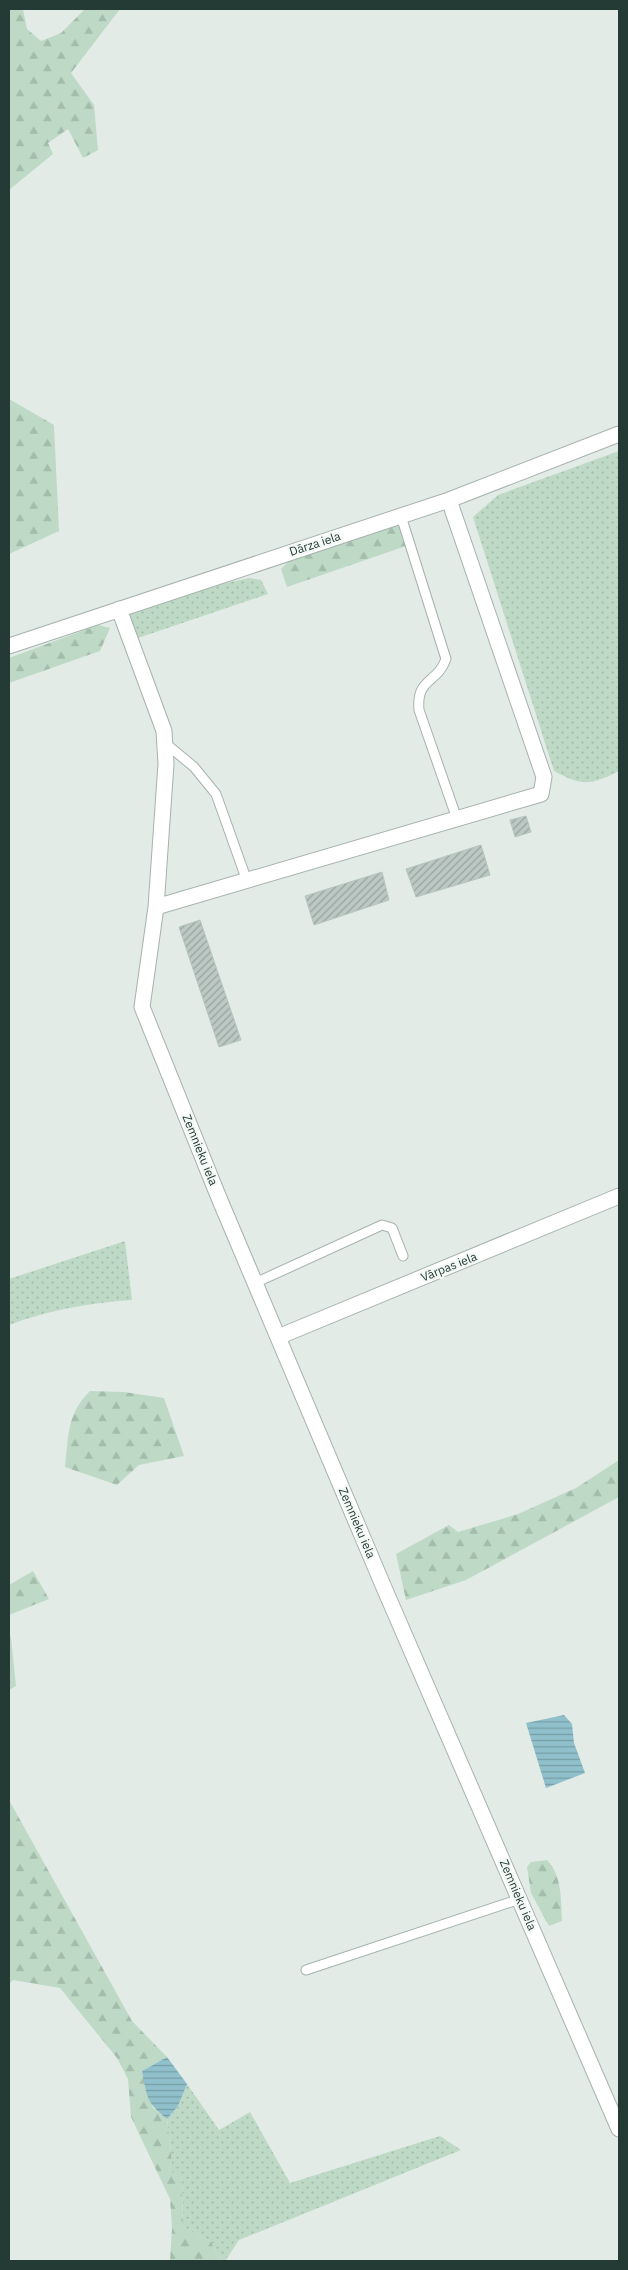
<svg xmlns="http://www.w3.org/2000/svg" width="628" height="2270" font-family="'IBM Plex Sans',sans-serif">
<defs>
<pattern id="green-dots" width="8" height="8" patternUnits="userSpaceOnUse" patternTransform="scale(1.25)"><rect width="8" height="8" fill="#bedac6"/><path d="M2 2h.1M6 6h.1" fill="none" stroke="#a3bcab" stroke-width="1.8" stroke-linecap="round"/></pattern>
<pattern id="forest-firs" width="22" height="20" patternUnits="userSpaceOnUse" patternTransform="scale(1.25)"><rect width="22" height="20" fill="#bedac6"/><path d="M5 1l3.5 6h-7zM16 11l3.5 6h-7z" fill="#a3bcab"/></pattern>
<pattern id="water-rules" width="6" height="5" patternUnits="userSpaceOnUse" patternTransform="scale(1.25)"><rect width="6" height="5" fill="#90c0cb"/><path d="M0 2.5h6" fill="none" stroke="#759da6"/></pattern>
<pattern id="building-hatch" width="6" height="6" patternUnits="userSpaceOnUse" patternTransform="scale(1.25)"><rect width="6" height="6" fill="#bbc8c3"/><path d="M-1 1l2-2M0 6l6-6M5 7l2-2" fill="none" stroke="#98a39f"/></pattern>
</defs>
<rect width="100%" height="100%" fill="#e3ebe7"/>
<path fill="url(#green-dots)" d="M619,451V771C591,785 583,787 554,771L473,517L498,495Z
M250,578L261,580L268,594L138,638L128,615L211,586Z
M125,1241L132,1300C90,1303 48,1310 9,1325V1279Z
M187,2084L219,2130L250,2112L290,2183L440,2136L461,2150L239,2240L225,2261H221L211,2242L183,2227L182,2180L169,2170L172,2161L167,2119L178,2106Z"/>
<path fill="url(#forest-firs)" d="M9,9H23L27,29L41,41L61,33L85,9H120L71,73L94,105L98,150L83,158L68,129L48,143L53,154L9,190Z
M9,399L54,425L59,531L9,554Z
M399,525L406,546L287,587L281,569L290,560Z
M98,625L110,628L100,651L9,683V658Z
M90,1391L124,1392L164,1398L184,1456L139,1465L117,1485L65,1467C69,1435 66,1415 90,1391Z
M619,1460V1497L466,1580L406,1600L396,1554L449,1525L458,1532L518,1514L576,1488Z
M33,1571L49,1599L9,1615V1585Z
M9,1633L11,1638L16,1686L9,1690Z
M9,1800L132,2021L167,2057L142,2071L153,2108L167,2119L172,2161L169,2170L182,2180L183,2227L211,2242L221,2261H170L172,2228L170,2199L131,2117L128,2079L117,2058L60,1988L13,1980L9,1984Z
M547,1860C562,1875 561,1900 562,1921L549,1926L531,1893L527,1867L531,1862Z"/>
<path fill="url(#water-rules)" d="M564,1715L572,1724L574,1743L585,1773L546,1788L526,1723Z
M167,2057L187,2084L178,2106L167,2119C146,2103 147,2096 142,2071Z"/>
<path fill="url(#building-hatch)" stroke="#b6c4be" d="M526,816L531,832L515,837L510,820Z
M481,845L490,875L416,897L406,869Z
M382,872L389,900L314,925L305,896Z
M200,920L241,1040L219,1047L179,927Z"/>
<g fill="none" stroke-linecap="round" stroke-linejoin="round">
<g stroke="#a6b2ae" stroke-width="11">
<path id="lane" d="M401,516L446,659C437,684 416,678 419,710L457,819
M165,743L194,767L216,794L247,881
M255,1283L382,1225L392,1228L403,1256
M306,1970L520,1899"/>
</g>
<g stroke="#a6b2ae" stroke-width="17">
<path id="street" d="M119,609L164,731L166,764L156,907L142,1007L219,1198L385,1590L619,2129
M9,646L449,500L619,434
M156,907L541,794L544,777L449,500
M278,1337L619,1196"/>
</g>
<use href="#lane" stroke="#fff" stroke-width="9"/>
<use href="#street" stroke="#fff" stroke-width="15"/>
</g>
<g text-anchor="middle" stroke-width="4.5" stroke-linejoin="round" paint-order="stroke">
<g font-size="12" fill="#243a35" stroke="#f3f8f5">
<text transform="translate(315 544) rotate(-18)" y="4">Dārza iela</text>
<text transform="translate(200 1150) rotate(68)" y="4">Zemnieku iela</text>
<text transform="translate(449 1267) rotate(-22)" y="4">Vārpas iela</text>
<text transform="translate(357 1523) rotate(67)" y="4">Zemnieku iela</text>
<text transform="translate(518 1895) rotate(67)" y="4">Zemnieku iela</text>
</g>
</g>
<rect width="628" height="2270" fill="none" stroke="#243a35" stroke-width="20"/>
</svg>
